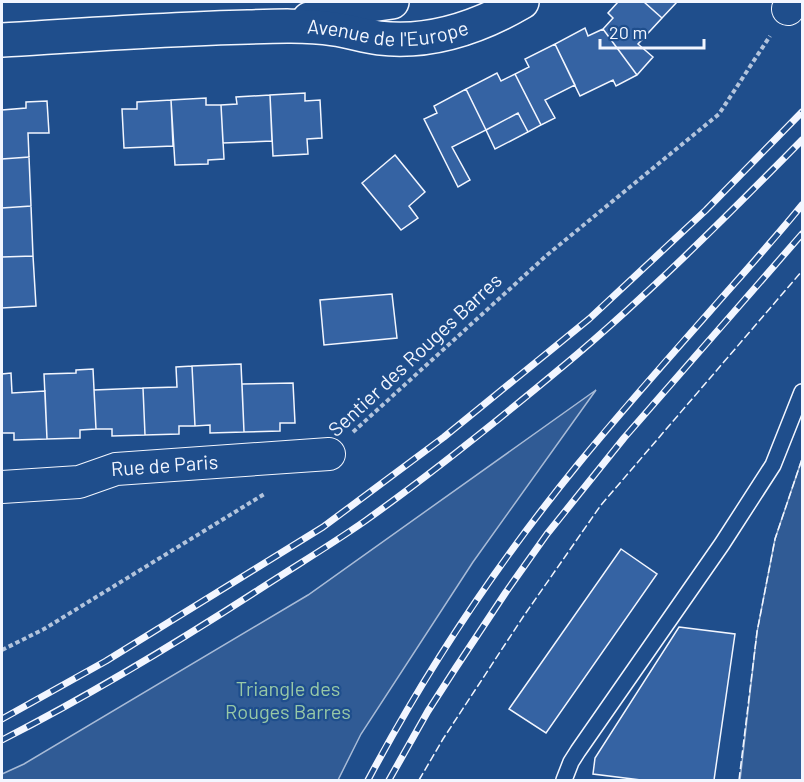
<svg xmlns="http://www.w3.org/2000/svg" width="804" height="782" font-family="Barlow,sans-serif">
<rect width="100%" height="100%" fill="#1f4e8c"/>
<path fill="#305b95" stroke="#a8bbd7" stroke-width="1.5" d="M596,390L473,562L361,734L338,780H2V774L24,764L308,595Z
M802,459V780H740L757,632L775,539Z"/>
<path fill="#3563a3" stroke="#f2f6ff" stroke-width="1.5" d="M618,2H644L662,18L638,44L653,57L637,75L603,29L613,18L608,13Z
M644,2H677L662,18Z
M585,28L588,36L603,29L637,75L616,86L613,80L580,96L555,44Z
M555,44L575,85L545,100L555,118L541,125L515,74L529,67L525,59Z
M497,73L501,81L515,74L541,125L528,132L518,113L486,130L466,89Z
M466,89L486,130L452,147L470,180L458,187L424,119L437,113L434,106Z
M305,93V101L320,100L322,138L307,139L308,154L273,156L270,95Z
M270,95L272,141L223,143L221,105L237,104L236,97Z
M206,98V105H221L224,159L208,160V164L175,165L171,100Z
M171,100L173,146L124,148L122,109H137V102Z
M47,101L49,133H28L29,157L2,159V110L26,108V102Z
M518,113L528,132L495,149L486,130Z
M395,155L425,192L409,206L418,218L401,230L362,183Z
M29,157L31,206L2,208V159Z
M31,206L33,256L2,257V208Z
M33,256L36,306L2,308V257Z
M392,294L397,338L324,345L320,300Z
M241,364L244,432L210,433V425L195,426L192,366Z
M192,366L195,426H179V434L145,435L143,388L177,387L176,367Z
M93,369L96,429L80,430V438L47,439L44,374L76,373V370Z
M11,373L12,393L45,391L47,439L14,440V433H2V374Z
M293,383L295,423H280V431L244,432L242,384Z
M143,388L145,435L112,436V429H96L94,390Z
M621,549L657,574L546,733L509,709Z
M679,627L735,634L714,780H641L593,774L595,758Z"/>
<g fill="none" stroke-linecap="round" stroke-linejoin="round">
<g stroke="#f2f6ff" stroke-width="18">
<path id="lane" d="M564,780L571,762L578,751L722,544L773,465L802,392"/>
</g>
<g stroke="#f2f6ff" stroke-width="34">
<g id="street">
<path d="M788,9L792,2"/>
<path id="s1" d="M2,487L79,482L116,469L329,454"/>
</g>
</g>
<g stroke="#f2f6ff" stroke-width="36">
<g id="secondary">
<path d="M309,19L327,16L357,7L392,2"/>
<path id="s2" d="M2,40C83,35 166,29 248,27C276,26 306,25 334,29C349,31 364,36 379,38C429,44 479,27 522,2"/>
</g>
</g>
<path stroke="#b3c4dc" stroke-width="4" stroke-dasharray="4.5 3" stroke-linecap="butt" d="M353,432L547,255L719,114L770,36
M2,650L44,629L266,493"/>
<use href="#lane" stroke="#1f4e8c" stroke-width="15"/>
<use href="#street" stroke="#1f4e8c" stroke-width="32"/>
<use href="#secondary" stroke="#1f4e8c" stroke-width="33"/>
<g stroke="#f2f6ff" stroke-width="7">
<path id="rail" d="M2,719L106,661L323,527L444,437L589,319L706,210L802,112
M2,740C92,694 178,642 263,587C297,565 332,544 365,521C435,471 502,417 568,362C650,293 727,216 802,140
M368,780C427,669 499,561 579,463C629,402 682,343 734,284C757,258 780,232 802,205
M389,780L428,711L455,669L506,592L547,534L624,438L802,234"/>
</g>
<use href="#rail" stroke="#1f4e8c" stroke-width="4.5" stroke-dasharray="14" stroke-linecap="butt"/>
<path stroke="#f2f6ff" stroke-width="1.5" stroke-dasharray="8 3" stroke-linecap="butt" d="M419,780L443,739L523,617L601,505L802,271
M739,780L757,632L775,539L802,459"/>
</g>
<g text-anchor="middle" stroke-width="4.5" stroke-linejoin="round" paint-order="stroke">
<g font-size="20" fill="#f2f6ff" stroke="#1f4e8c">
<text dy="7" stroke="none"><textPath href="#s2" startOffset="387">Avenue de l'Europe</textPath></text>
<text transform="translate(415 355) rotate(-43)" y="7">Sentier des Rouges Barres</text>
<text dy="7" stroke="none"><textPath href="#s1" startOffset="165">Rue de Paris</textPath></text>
</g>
<g font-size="20" fill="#97c8a6" stroke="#1f4e8c">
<text x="288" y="696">Triangle des<tspan x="288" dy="23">Rouges Barres</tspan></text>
</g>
</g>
<rect width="804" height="782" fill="none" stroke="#f2f6ff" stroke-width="6"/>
<path d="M600 39v9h104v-9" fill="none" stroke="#f2f6ff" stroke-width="3"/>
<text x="609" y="39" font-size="18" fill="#f2f6ff" stroke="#1f4e8c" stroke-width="4.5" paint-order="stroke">20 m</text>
</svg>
